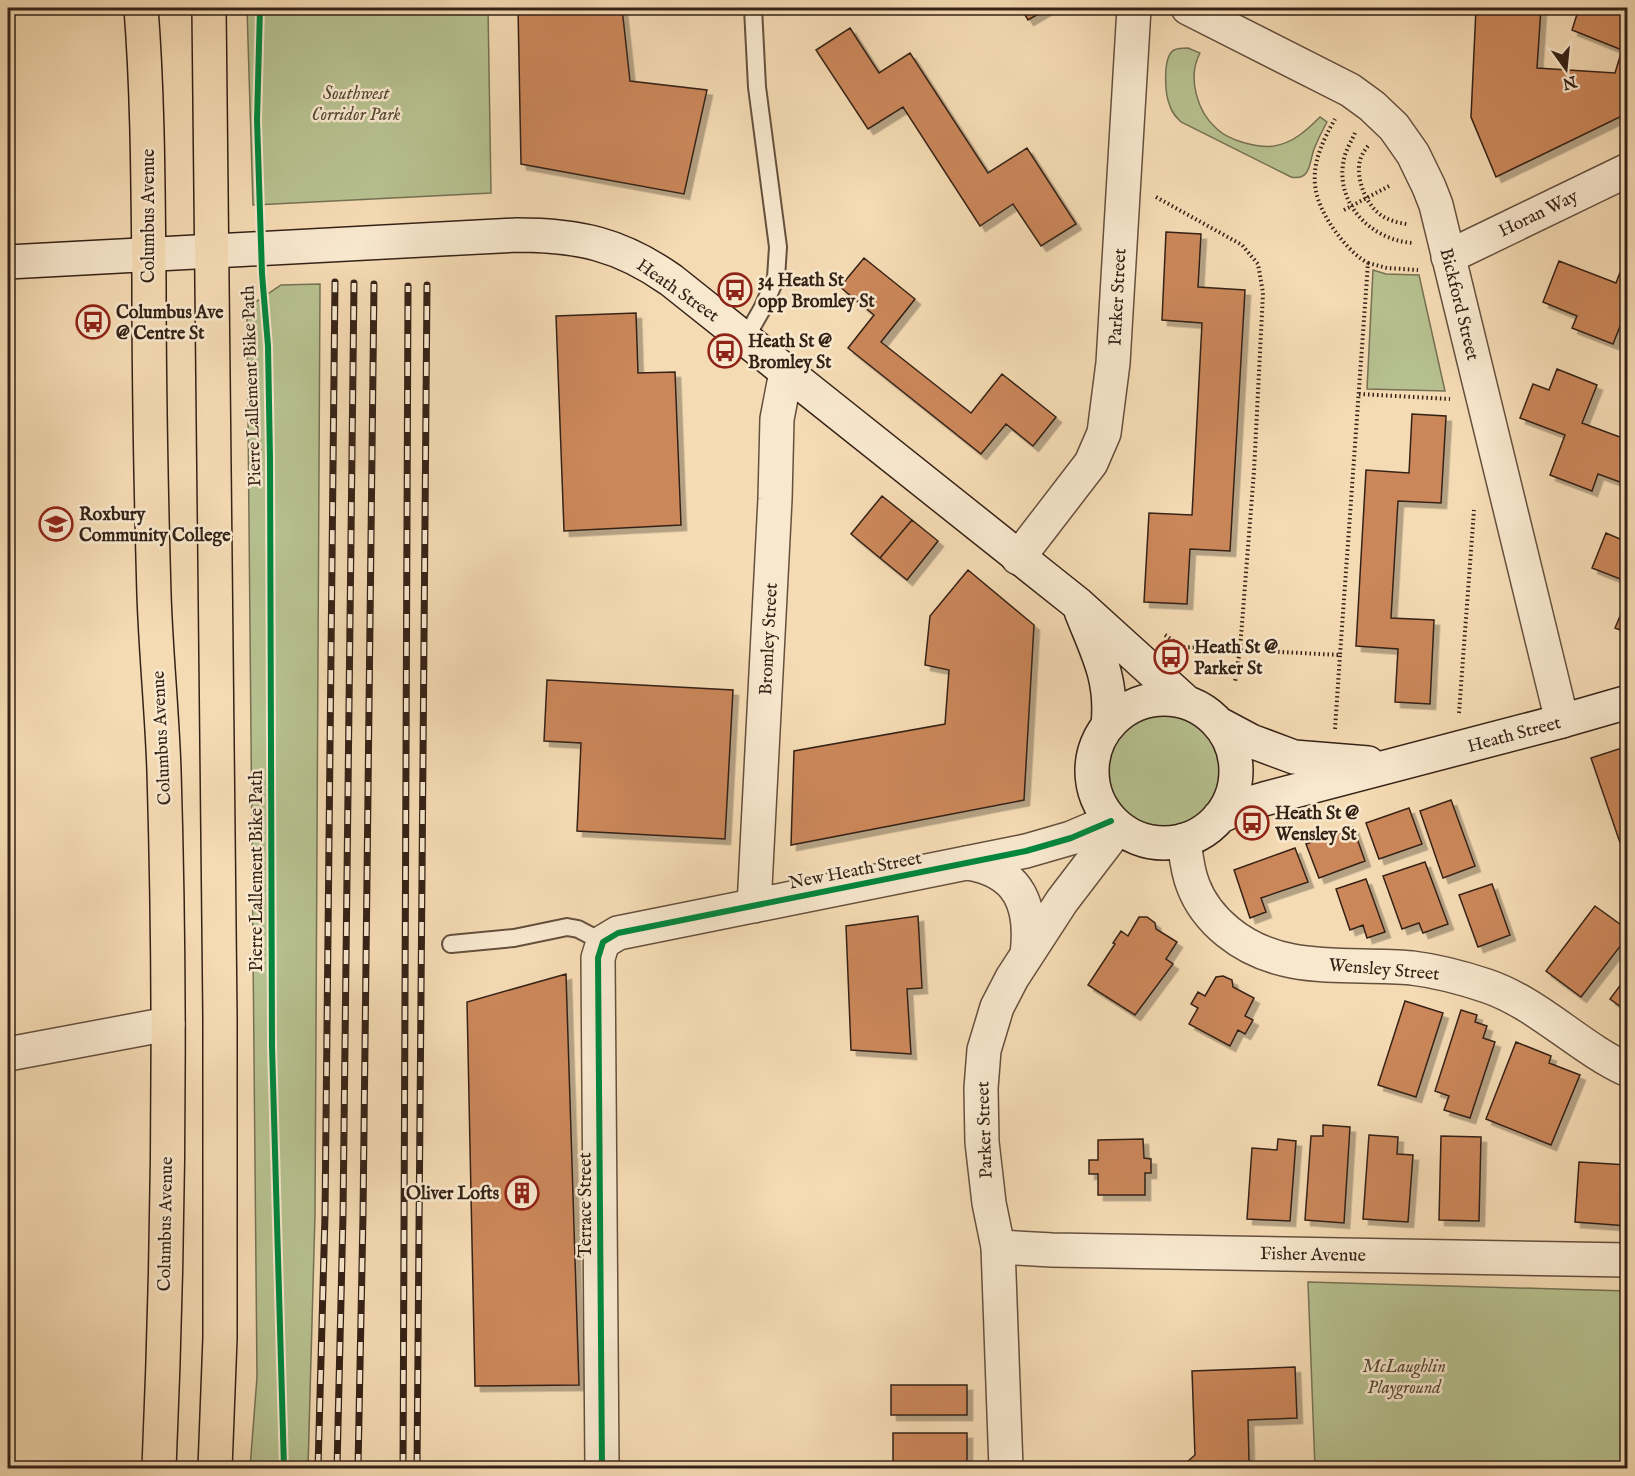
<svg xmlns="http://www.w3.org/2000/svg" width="1635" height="1476" font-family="'IM FELL English',serif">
<defs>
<filter id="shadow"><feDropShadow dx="5.5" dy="5.5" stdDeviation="0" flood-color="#0004"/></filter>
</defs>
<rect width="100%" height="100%" fill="#f5dbb4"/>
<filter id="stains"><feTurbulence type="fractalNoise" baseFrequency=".00333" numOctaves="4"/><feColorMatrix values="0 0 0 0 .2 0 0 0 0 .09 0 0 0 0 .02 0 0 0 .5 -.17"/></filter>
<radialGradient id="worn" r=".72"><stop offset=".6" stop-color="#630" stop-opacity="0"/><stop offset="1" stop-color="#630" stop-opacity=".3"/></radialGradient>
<path fill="#b7c190" stroke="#767254" stroke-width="1.5" d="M247,8H488L491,193L253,205Z
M1188,48L1200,53C1187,77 1197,112 1217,129C1230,141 1257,148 1274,146C1293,143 1307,130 1320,117L1327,122C1322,131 1318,139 1314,149C1309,163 1311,181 1291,177L1181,122C1176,117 1172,113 1170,106C1165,95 1162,57 1174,50C1178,48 1184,48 1188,48Z
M1373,270L1386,274L1419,275L1445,391L1367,389Z
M320,284L315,1214L308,1468H250L257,1377L247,308L281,285Z
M1107 768a60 60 0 1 1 120 0a60 60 0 1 1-120 0Z
M1308,1282L1627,1291V1468H1315Z"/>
<path fill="#cb875a" stroke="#352217" stroke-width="1.5" filter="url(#shadow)" d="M518,8H622L630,81L707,90L684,194L521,164Z
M1021,8H1049L1028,20Z
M1476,8H1541L1537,68L1615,73L1622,50L1572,30L1579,8H1628V113L1496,177L1471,117Z
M850,28L879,73L910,53L988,173L1027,148L1076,224L1041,246L1013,204L980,226L903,107L868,129L816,50Z
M1166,232L1201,234L1198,287L1245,290L1230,551L1190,549L1187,604L1144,602L1149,513L1192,515L1202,323L1162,320Z
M1628,251V306L1613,344L1572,328L1577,316L1543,302L1559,261L1616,283Z
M864,258L915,299L881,342L971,413L1002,374L1056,417L1033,446L1006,424L981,454L848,348L874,315L840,287Z
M636,313L638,373L675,372L681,525L564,531L556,316Z
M1557,369L1597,385L1582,423L1628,440V485L1598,474L1592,491L1550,475L1565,435L1520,418L1533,384L1549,390Z
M1412,414L1446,416L1441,503L1398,501L1391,618L1434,620L1430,704L1395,702L1398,649L1356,646L1366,470L1409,473Z
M882,496L912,520L880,558L851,534Z
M1628,518V582L1592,568L1606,533L1620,539Z
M912,520L938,541L907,580L880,558Z
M968,570L1034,625L1024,800L791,845L794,751L945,724L949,670L925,665L930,616Z
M1628,597V633L1615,628Z
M547,680L733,690L725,839L577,831L581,743L544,741Z
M1628,746V866L1591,758Z
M1451,800L1475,866L1443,878L1420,811Z
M1409,808L1422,844L1379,859L1366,823Z
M1353,827L1365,861L1319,878L1306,844Z
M1295,848L1308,882L1261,898L1266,912L1250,918L1234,870Z
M1425,862L1448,924L1423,933L1419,923L1402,929L1383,876Z
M1366,879L1385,932L1367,938L1363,925L1350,930L1336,889Z
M1492,884L1510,935L1478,947L1459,895Z
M1595,906L1628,930V936L1581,997L1546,971Z
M918,916L922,988L907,989L911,1054L851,1050L846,926Z
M1139,917H1147L1155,923L1156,929L1177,942L1166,959L1173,964L1135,1015L1088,985L1115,944L1113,943L1121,931L1128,936Z
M566,974L579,1385L475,1386L467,1002Z
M1628,975V1012L1610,999Z
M1223,976L1232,980L1233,987L1254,998L1245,1016L1253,1020L1245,1034L1238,1030L1230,1046L1189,1024L1198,1008L1191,1004L1198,992L1205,996L1216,977Z
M1405,1001L1443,1013L1416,1097L1378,1085Z
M1461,1010L1477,1015L1475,1022L1487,1026L1483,1038L1495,1042L1470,1118L1444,1110L1449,1096L1435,1091Z
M1516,1042L1551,1056L1549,1063L1580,1075L1551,1145L1486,1119Z
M1323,1125L1350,1127L1344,1223L1305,1220L1311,1136H1323Z
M1369,1135L1398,1137L1397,1154L1413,1155L1408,1222L1363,1219Z
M1441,1136L1481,1137L1479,1221L1439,1220Z
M1143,1139L1144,1158L1151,1159V1173H1145V1195H1098V1174H1089V1160H1098V1140Z
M1278,1139L1296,1141L1290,1221L1247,1219L1252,1148L1277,1150Z
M1579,1162L1628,1165V1226L1575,1222Z
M1295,1367L1297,1418L1248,1420L1249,1460L1258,1468H1170H1180L1195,1455L1192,1371Z
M891,1385H967V1415H891Z
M893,1433H967V1468H893Z"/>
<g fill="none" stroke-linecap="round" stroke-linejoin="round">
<g stroke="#65503e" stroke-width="20">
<path id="service" d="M745,339L762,309L776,278L778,247L757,87L753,8
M451,944L514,938L567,927L578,929L603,942"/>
</g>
<g stroke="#65503e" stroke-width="36">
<path id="minor" d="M1188,8L1350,90L1372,106L1394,127L1413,154L1429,187L1436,205L1562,721
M1448,257L1628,170
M1018,558L1091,463L1104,433L1113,363L1134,8
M1184,840C1186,855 1187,870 1193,885C1200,904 1212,919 1228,932C1282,976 1347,962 1412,968C1437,971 1463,978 1487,986C1539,1004 1578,1047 1628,1070
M754,906L775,499L777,419L786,372
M8,1054L168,1024
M998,1247L1052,1250L1628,1260
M602,1468L598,958L603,942L618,933L1026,851L1071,838L1111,821"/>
</g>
<g stroke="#65503e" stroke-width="36">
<path id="tertiary" d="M967,863C1020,871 1033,906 1027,955
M1006,1468L998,1247L989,1203L982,1142L981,1088L984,1050L997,1007L1012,978L1062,901L1117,829"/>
</g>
<g stroke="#352217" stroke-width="36">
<path id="secondary" d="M8,262L517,235C578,235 620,244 671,280L1078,604L1185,701
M1081,611C1097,652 1113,679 1108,725
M1092 771a72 72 0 1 1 144 0a72 72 0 1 1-144 0Z
M1221,725L1251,741L1294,757L1368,763
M1219,817L1247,804L1264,799L1562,721L1628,702"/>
</g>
<g stroke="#352217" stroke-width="36">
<path id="primary" d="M141,8C148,98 148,188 149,279C149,384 151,490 154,595C156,654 162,712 164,771C171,1003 169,1236 159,1468
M209,8L220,1017V1338L215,1468"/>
</g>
<path stroke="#352217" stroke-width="4" stroke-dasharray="1.5 3" stroke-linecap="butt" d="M1355,133C1352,140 1347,148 1345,155C1332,200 1369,240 1413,243
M1368,146C1363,152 1359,159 1359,168C1358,185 1369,209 1384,217C1391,221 1399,223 1407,224
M1156,197L1242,245L1258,264L1263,293L1254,471L1240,649L1235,682
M1344,210L1391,185
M1368,263L1387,268L1418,270
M1359,394L1450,399
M1165,635L1182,647L1340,655L1368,263C1355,256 1344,243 1335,231C1305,189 1311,161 1335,119
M1459,713L1474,510
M1335,729L1340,655"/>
<use href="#service" stroke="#f8e8ce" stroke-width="16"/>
<use href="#minor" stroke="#f8e8ce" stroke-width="33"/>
<use href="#tertiary" stroke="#f8e8ce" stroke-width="33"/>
<use href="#secondary" stroke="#f8e8ce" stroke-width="33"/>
<use href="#primary" stroke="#f5dbb4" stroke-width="33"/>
<g stroke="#352217" stroke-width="7">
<path id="rail" d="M318,1468L325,1215L335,282
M337,1468L343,1215L354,283
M358,1468L363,1215L374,284
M403,1468L408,286
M417,1468L427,285"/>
</g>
<use href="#rail" stroke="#f8e8ce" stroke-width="4.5" stroke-dasharray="14" stroke-linecap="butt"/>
<g stroke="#f8e8ce" stroke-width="10">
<path id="cycleway" d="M260,8L257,120L262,274L268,346L270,459L272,1046L284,1468
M602,1468L598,958L603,942L618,933L1026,851L1071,838L1111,821"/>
</g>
<use href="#cycleway" stroke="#00873e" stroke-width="6"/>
</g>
<defs>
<g id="bus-ring" transform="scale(1.725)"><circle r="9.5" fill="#f8e8ce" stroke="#8f2418" stroke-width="1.5"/><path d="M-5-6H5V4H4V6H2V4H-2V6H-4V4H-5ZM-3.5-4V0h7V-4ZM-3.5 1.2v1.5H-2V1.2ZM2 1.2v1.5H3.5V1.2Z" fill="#8f2418"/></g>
<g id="university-ring" transform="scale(1.725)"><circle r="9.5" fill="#f8e8ce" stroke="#8f2418" stroke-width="1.5"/><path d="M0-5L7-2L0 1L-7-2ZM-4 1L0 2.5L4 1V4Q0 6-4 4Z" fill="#8f2418"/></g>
<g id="building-ring" transform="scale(1.725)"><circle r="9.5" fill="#f8e8ce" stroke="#8f2418" stroke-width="1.5"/><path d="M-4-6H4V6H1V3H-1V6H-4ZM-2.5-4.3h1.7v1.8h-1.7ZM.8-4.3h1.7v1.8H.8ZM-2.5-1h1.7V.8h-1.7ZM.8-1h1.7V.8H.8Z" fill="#8f2418"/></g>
</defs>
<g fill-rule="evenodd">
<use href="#bus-ring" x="735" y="290"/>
<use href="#bus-ring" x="93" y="322"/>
<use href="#bus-ring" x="725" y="351"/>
<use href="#university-ring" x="56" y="524"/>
<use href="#bus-ring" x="1171" y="657"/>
<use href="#bus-ring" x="1252" y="823"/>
<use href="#building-ring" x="522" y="1193"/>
</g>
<g text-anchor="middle" stroke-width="5" stroke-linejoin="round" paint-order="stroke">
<g font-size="18" font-style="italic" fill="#564a35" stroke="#f8e8ce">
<text x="356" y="99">Southwest<tspan x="356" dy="21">Corridor Park</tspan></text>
<text x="1404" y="1372">McLaughlin<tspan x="1404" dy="21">Playground</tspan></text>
</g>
<g font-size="18" fill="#352217" stroke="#f8e8ce">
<text transform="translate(1538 213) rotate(-26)" y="6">Horan Way</text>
<text transform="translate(148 216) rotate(-90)" y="6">Columbus Avenue</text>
<text transform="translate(678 290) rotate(35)" y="6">Heath Street</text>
<text transform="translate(1117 297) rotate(-87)" y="6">Parker Street</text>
<text transform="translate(1460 304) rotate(76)" y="6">Bickford Street</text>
<text transform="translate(251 386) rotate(-92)" y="6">Pierre Lallement Bike Path</text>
<text transform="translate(768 639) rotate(-87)" y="6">Bromley Street</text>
<text transform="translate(1514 734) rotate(-15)" y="6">Heath Street</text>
<text transform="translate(161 738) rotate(-93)" y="6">Columbus Avenue</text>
<text transform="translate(855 870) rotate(-11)" y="6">New Heath Street</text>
<text transform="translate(256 871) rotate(-90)" y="6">Pierre Lallement Bike Path</text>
<text transform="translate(1384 969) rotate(5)" y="6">Wensley Street</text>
<text transform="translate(984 1130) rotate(-92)" y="6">Parker Street</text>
<text transform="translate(585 1205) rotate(-90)" y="6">Terrace Street</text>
<text transform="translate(165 1224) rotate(-89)" y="6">Columbus Avenue</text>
<text transform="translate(1313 1254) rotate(1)" y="6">Fisher Avenue</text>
</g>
<g font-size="18" font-weight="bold" fill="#352217" stroke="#f8e8ce" text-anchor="start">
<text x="758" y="286">34 Heath St<tspan x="758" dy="21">opp Bromley St</tspan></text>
<text x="116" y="318">Columbus Ave<tspan x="116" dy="21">@ Centre St</tspan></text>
<text x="748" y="347">Heath St @<tspan x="748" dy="21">Bromley St</tspan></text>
<text x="79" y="520">Roxbury<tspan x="79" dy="21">Community College</tspan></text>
<text x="1194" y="653">Heath St @<tspan x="1194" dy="21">Parker St</tspan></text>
<text x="1275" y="819">Heath St @<tspan x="1275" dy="21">Wensley St</tspan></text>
<text x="499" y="1199" text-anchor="end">Oliver Lofts</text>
</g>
</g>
<rect width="1635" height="1476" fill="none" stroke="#f5dbb4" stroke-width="30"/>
<rect x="9" y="9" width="1617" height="1458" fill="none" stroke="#352217" stroke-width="3"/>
<rect x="15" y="15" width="1605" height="1446" fill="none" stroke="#352217" stroke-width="1.5"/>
<g transform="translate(1566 69) rotate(165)" stroke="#f8e8ce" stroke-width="4.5" paint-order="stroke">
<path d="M0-4.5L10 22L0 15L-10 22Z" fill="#352217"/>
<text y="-9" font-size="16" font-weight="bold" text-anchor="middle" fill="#352217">N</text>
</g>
<rect width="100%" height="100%" filter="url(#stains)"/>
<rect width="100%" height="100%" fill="url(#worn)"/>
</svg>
